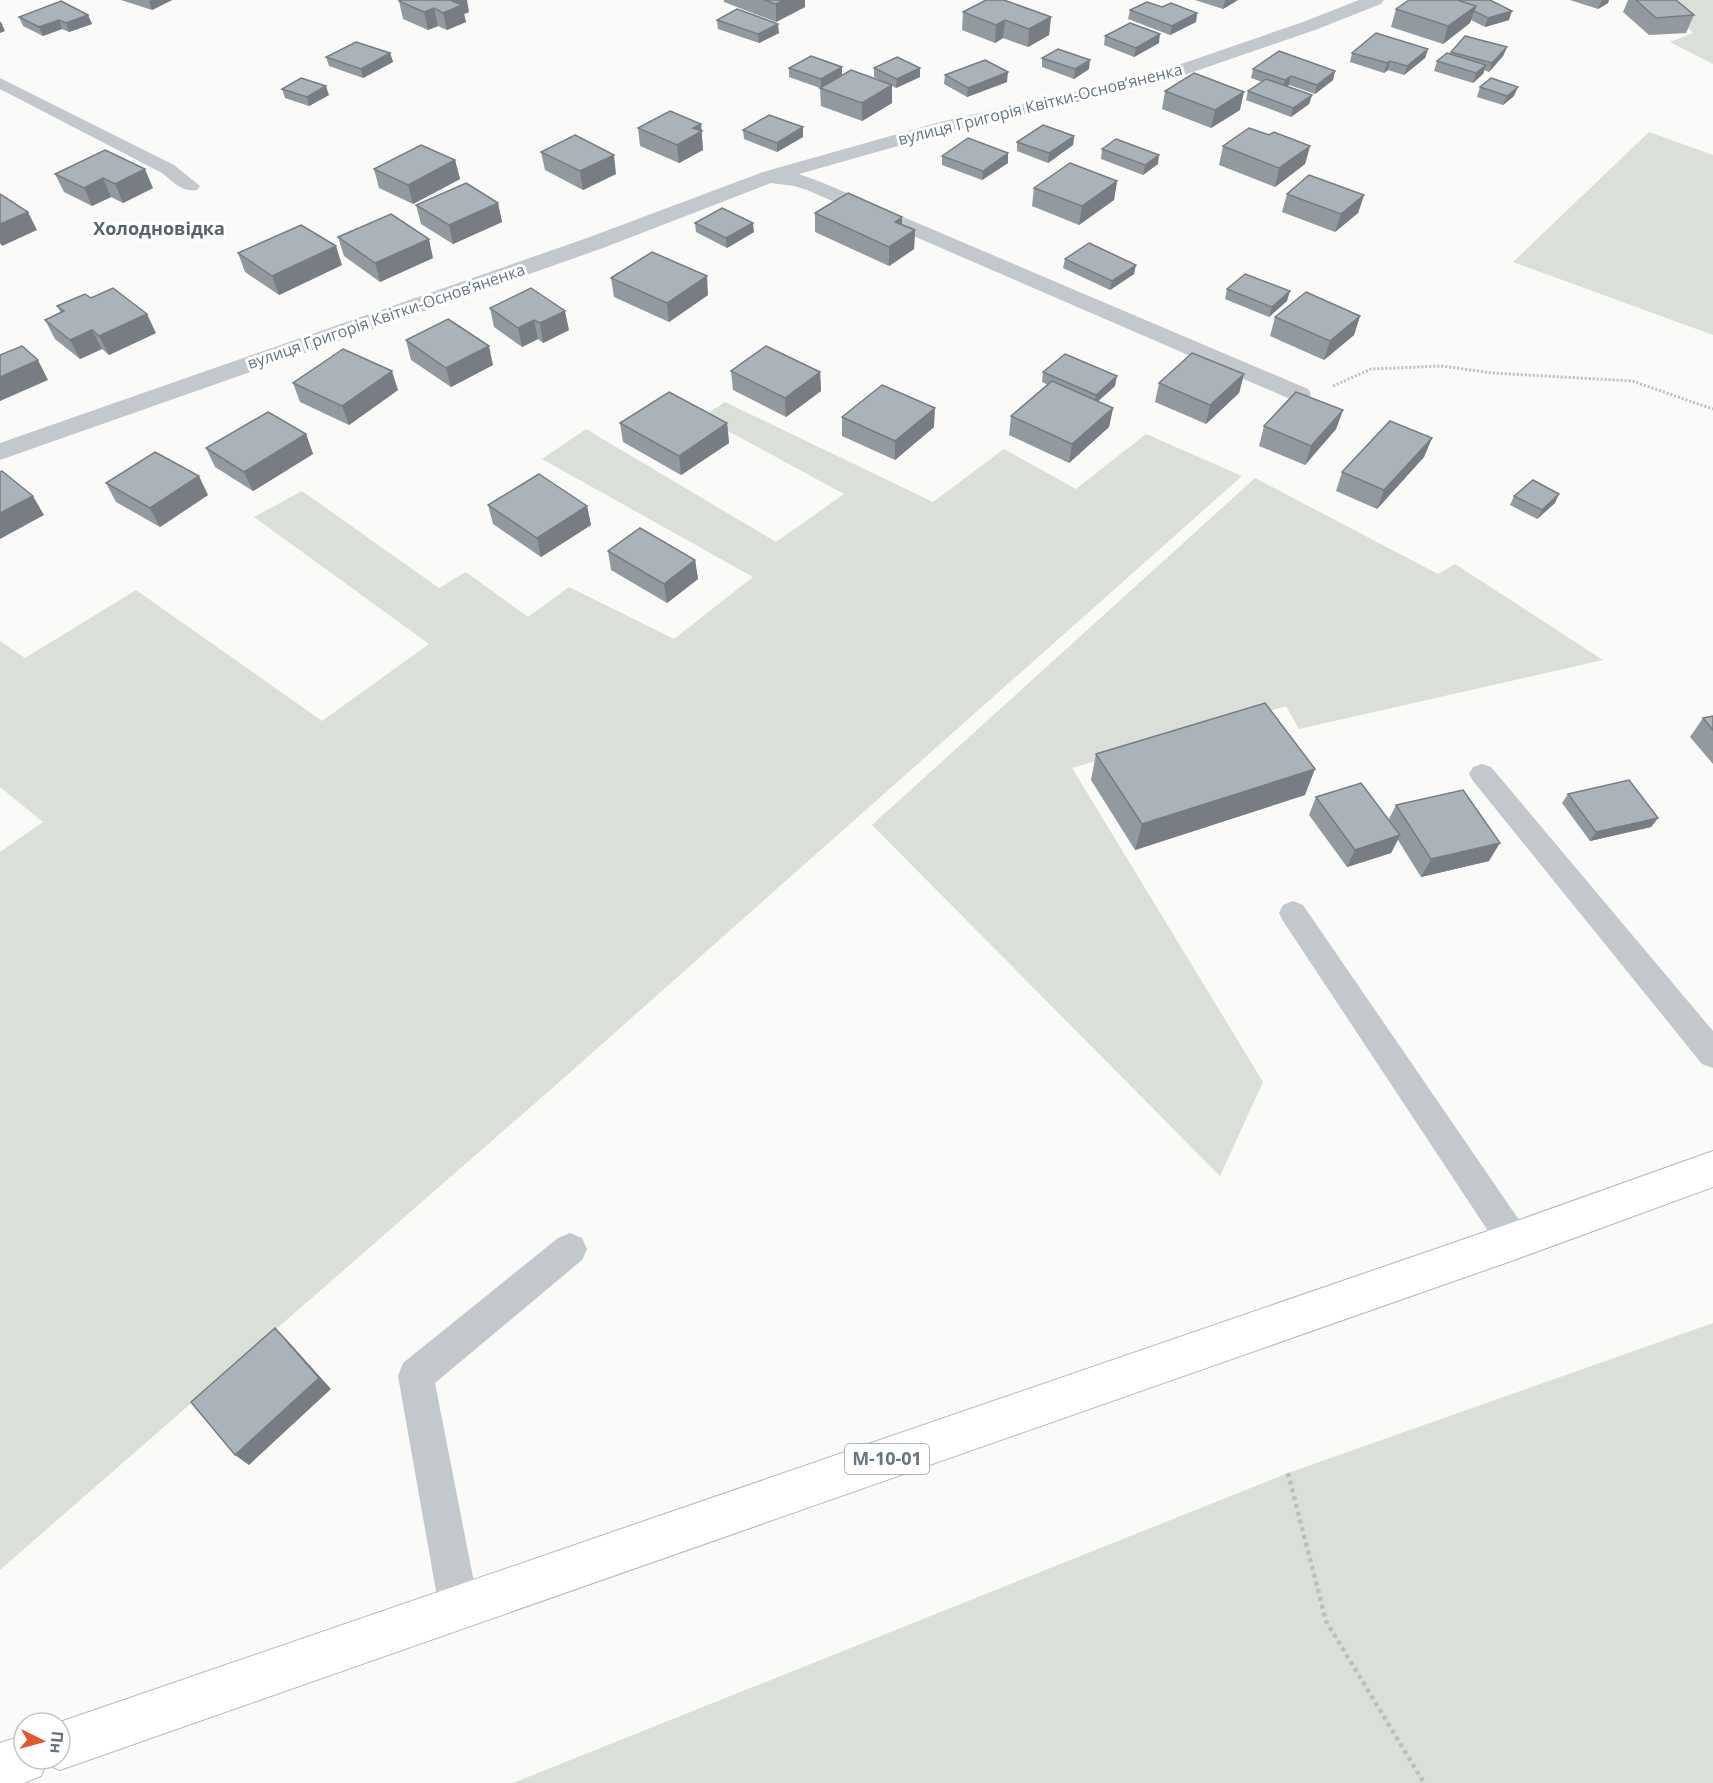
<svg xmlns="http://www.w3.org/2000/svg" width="1713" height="1783" font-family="'Open Sans',sans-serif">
<rect width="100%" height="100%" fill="#fafaf8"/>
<path fill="#dadfd7" d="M1658,0H1713V64L1670,42L1693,33Z
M1649,132L1713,155V335L1513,262Z
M725,402L933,502L1004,449L1076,489L1146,434L1242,476L565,1077L0,1570V852L43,822L0,787V641L25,658L136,590L322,721L429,644L254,517L302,491L439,588L466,572L528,617L569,587L674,639L753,577L542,459L586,429L776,542L844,494L702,417Z
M1255,478L1438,574L1455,564L1603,660L1299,729L1286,706L1072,768L1263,1082L1220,1176L872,825Z
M1713,1323V1783H513L1288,1473Z"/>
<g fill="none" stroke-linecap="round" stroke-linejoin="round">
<g stroke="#b4b9bd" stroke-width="2">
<path id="trunk" d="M1713,1151V1187L1514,1260L60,1770L46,1764L41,1776L24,1783H0V1743L24,1735V1759H60V1723H58L60,1722L1514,1222Z"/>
</g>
<path stroke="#bbbfc2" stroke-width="3" stroke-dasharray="2 2" stroke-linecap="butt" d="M1333,386L1371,369L1442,366L1493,373L1632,381L1713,409"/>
<path stroke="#bbbfc2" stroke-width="4.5" stroke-dasharray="4 4" stroke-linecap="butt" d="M1288,1473L1326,1621L1424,1783"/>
<path fill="#c3c8cc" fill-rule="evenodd" d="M0,78L174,165L200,186L197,190C183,193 172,181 162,173L0,89Z
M1482,764L1491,767L1713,1031V1068L1702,1064L1473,781L1469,774L1473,767Z
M1293,901L1303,905L1526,1230L1531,1241L1526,1252L1514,1257L1502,1252L1283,921L1279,913L1283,905Z
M570,1233L582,1238L587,1249L582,1260L435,1383L479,1608L473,1622L459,1628L445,1622L439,1608L398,1376L403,1363L558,1238Z"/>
<path fill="#c3c8cc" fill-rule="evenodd" d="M1359,0H1384L1381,4L1315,30L1161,83L951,131L799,174L821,182L1308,389L1311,394L1308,399L1299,401L1290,399L807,190L794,186L771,183L603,248L0,460V443L587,238L763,172L940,122L1149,75L1303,22Z"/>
<use href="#trunk" fill="#fff" fill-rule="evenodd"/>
</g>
<path fill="#929a9f" d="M121,0H172L152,10Z
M724,0H805V7L776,22L724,2Z
M1195,0H1238L1223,9Z
M1490,0L1509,20L1485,27L1471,20L1470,23L1443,44L1391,27L1396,9Z
M1570,0H1609L1608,3L1598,9Z
M1628,0H1676L1694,15L1686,33L1649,35L1623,12Z
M399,1L469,12L464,14L466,22L447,30L438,26L428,30L403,19Z
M1162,7L1197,13L1196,22L1170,35L1128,19L1130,10Z
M963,12L1051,17L1049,35L1028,47L1003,38L995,43L962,30Z
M88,15L92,24L69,32L62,29L43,36L23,26L19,17Z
M717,20L779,33L759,43L718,29Z
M1105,36L1159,43L1134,57L1104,45Z
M1507,47L1503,56L1489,72L1484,70L1483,74L1473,83L1434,71L1437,61L1450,54L1451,52Z
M1428,49L1425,58L1404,75L1388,70L1384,73L1350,62L1352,53Z
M390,53L393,62L363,78L329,66L326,57Z
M1042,58L1089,69L1074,79L1042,67Z
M789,68L884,82L874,77V68L920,77L896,88L892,86V103L862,121L821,106L820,88L789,77Z
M1253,69L1335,71L1333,80L1315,94L1289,85L1287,86L1312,95L1309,104L1291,117L1246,100L1248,91L1262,82L1251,78Z
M945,75L1007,82L967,97L944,84Z
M1480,87L1514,96L1503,105L1477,97Z
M282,89L329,95L309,106L285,98Z
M1165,91L1240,110L1211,128L1162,109Z
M701,124L703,150L679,163L640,146L638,128Z
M743,130L803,137L777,152L744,139Z
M1269,135L1310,146L1305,164L1275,187L1219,165L1223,146Z
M1074,136L1073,145L1048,163L1017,151V142Z
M1102,149L1158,164L1143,175L1101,159Z
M105,150L153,188L123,203L111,197L92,206L64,192L55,174Z
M541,152L616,174L583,190L545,170Z
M1008,153V163L982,180L942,165V156Z
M455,160L460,179L413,204L379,188L374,169Z
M1117,181L1114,200L1079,225L1032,206L1034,188Z
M1287,194L1364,195L1358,213L1335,232L1282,212Z
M498,203L502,222L453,244L421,224L416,205Z
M815,213L915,230L914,249L889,266L815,232Z
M695,223L754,232L727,248L696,232Z
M338,237L433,258L380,282L344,256Z
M238,253L342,265L279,295L245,272Z
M1065,259L1134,274L1110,290L1063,268Z
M611,278L708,295L669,322L614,297Z
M531,288L569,330L543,343L538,339L522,347L494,327L490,308Z
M1227,289L1287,301L1269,317L1225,299Z
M91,298L156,333L109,355L102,349L80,359L55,339L45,320L61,313L57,306Z
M1360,316L1354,335L1324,360L1270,336L1275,317Z
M406,340L493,365L451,387L411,360Z
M731,371L820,372L821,391L786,417L733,390Z
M1043,372L1115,386L1098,401L1113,408L1109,427L1069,463L1009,435L1011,416L1048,385L1042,382Z
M1244,374L1239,393L1206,424L1155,402L1159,383Z
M293,383L398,390L349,425L300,402Z
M1343,410L1336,429L1305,465L1259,446L1264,426Z
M842,417L934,427L895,460L842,436Z
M620,423H727L729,443L681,475L623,442Z
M306,434L313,454L253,491L215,467L206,448Z
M1432,438L1424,457L1377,509L1336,491L1342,472Z
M106,483L208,495L160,527L116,502Z
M1514,496L1555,503L1537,519L1510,505Z
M488,505L587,506L591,525L541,557L493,524Z
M608,551L695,560L698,579L667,603L611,570Z
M1713,716V764L1690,737L1703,718Z
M1096,754L1305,795L1135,850L1091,780Z
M1568,794L1658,818L1651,827L1590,841L1562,803Z
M1316,797L1389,819L1396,805L1489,861L1421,877L1398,840L1391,853L1347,867L1309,815Z"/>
<path fill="#777d82" d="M151,0H172L152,10L149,1Z
M453,0H467L469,12L464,14L466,22L447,30L443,13Z
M784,0H805V7L776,22V4Z
M1225,0H1238L1223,9Z
M1602,0H1609L1608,3L1598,9Z
M1476,6L1470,23L1443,44L1448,26Z
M434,8L438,26L428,30L424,12Z
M1512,11L1509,20L1485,27L1488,18Z
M1197,13L1196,22L1170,35L1172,26Z
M88,15L92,24L69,32L66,23Z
M1051,17L1049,35L1028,47L1029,29Z
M59,20L62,29L43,36L39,27Z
M1005,20L1003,38L995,43L996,25Z
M0,22H1L5,31L0,33Z
M778,24L779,33L759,43L758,34Z
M1160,34L1159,43L1134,57L1136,48Z
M1507,47L1503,56L1489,72L1492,63Z
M1428,49L1425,58L1404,75L1407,66Z
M390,53L393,62L363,78L361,69Z
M1090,60L1089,69L1074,79L1075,69Z
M1390,61L1388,70L1384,73L1387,63Z
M1486,65L1483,74L1473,83L1476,73Z
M842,67V76L821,89V79Z
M920,68V77L896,88L897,79Z
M1335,71L1333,80L1315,94L1317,85Z
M1008,72L1007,82L967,97L968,88Z
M1291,76L1289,85L1283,89L1285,80Z
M892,85V103L862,121V103Z
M326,86L329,95L309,106L307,97Z
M1518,87L1514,96L1503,105L1507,96Z
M1244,92L1240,110L1211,128L1215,110Z
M1312,95L1309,104L1291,117L1293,108Z
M701,124L703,150L679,163L677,145L693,128Z
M803,127V137L777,152V143Z
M1074,136L1073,145L1048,163L1049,153Z
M1310,146L1305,164L1275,187L1279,168Z
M1008,153V163L982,180L983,171Z
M614,155L616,174L583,190L580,171Z
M1159,155L1158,164L1143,175L1145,165Z
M455,160L460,179L413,204L408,185Z
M145,169L153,188L123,203L115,184Z
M103,178L111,197L92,206L84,188Z
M1117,181L1114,200L1079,225L1082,206Z
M1364,195L1358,213L1335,232L1341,214Z
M498,203L502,222L453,244L449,225Z
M28,212L37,230L2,246L0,243V224Z
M902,217V235L895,222Z
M753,223L754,232L727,248L726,238Z
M915,230L914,249L889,266V247Z
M429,239L433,258L380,282L375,263Z
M336,246L342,265L279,295L272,276Z
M1136,265L1134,274L1110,290L1112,281Z
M707,276L708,295L669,322L667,303Z
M1290,291L1287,301L1269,317L1272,307Z
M565,311L569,330L543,343L540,323Z
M147,314L156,333L109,355L99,336Z
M1360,316L1354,335L1324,360L1330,341Z
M534,320L538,339L522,347L518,328Z
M92,330L102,349L80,359L70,340Z
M489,346L493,365L451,387L446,368Z
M38,360L48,380L0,401V377Z
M392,371L398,390L349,425L342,406Z
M820,372L821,391L786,417L785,398Z
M1244,374L1239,393L1206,424L1210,405Z
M1117,376L1115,386L1094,405L1096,395Z
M935,408L934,427L895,460V441Z
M1113,408L1109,427L1069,463L1072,444Z
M1343,410L1336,429L1305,465L1311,446Z
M727,423L729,443L681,475L679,456Z
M306,434L313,454L253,491L244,472Z
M1432,438L1424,457L1377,509L1384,490Z
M199,476L208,495L160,527L150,508Z
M1559,494L1555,503L1537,519L1542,510Z
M33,496L44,515L0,539V513Z
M587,506L591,525L541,557L537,538Z
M695,560L698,579L667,603L664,584Z
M1315,769L1305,795L1135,850L1142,824Z
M1658,818L1651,827L1590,841L1596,832Z
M1400,835L1391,853L1347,867L1355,850Z
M1500,843L1489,861L1421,877L1431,859Z
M275,1328L287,1340L331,1389L249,1465L235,1455Z"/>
<path fill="#aab3b9" stroke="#777d82" stroke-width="1.5" d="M401,0H453L452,1L462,5L443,13L434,8L424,12L399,1Z
M764,0H784L776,4Z
M986,0H1004L1051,17L1029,29L1005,20L996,25L963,12Z
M1409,0H1457L1476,6L1448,26L1396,9Z
M1457,0H1490L1512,11L1488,18L1474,11L1476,6Z
M1636,0H1676L1694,15L1656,18Z
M61,1L88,15L66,23L59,20L39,27L19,17Z
M1147,2L1162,7L1171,3L1197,13L1172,26L1130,10Z
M737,9L778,24L758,34L717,20Z
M1130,23L1160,34L1136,48L1105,36Z
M1376,33L1428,49L1407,66L1390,61L1387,63L1352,53Z
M1465,36L1507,47L1492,63L1451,52Z
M356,42L390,53L361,69L326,57Z
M1058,49L1090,60L1075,69L1042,58Z
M1279,51L1335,71L1317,85L1291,76L1285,80L1253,69Z
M1447,53L1486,65L1476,73L1437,61Z
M811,56L842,67L821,79L789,68Z
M897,57L920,68L897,79L874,68Z
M985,60L1008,72L968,88L945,75Z
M851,70L892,85L862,103L820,88Z
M1194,73L1244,92L1215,110L1165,91Z
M301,78L326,86L307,97L282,89Z
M1491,78L1518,87L1507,96L1480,87Z
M1266,79L1312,95L1293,108L1248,91Z
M670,111L701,124L693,128L702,131L677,145L638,128Z
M769,115L803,127L777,143L743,130Z
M1043,125L1074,136L1049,153L1017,142Z
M1249,128L1269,135L1274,132L1310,146L1279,168L1223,146Z
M575,135L614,155L580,171L541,152Z
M968,138L1008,153L983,171L942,156Z
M1116,139L1159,155L1145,165L1102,149Z
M421,145L455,160L408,185L374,169Z
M105,150L145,169L115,184L103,178L84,188L55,174Z
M1070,163L1117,181L1082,206L1034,188Z
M1309,175L1364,195L1341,214L1287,194Z
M466,183L498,203L449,225L416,205Z
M848,193L902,217L895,222L915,230L889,247L815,213Z
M0,194L28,212L0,224Z
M722,208L753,223L726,238L695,223Z
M391,214L429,239L375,263L338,237Z
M301,225L336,246L272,276L238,253Z
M1089,243L1136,265L1112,281L1065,259Z
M652,252L707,276L667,303L611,278Z
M1245,274L1290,291L1272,307L1227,289Z
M113,288L147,314L99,336L92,330L70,340L45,320L64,311L57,306L85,294L91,298Z
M531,288L565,311L540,323L534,320L518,328L490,308Z
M1306,292L1360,316L1330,341L1275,317Z
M448,319L489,346L446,368L406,340Z
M22,346L38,360L0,377V355Z
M766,346L820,372L785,398L731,371Z
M343,349L392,371L342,406L293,383Z
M1192,353L1244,374L1210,405L1159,383Z
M1065,354L1117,376L1096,395L1043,372Z
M1052,381L1113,408L1072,444L1011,416Z
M882,385L935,408L895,441L842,417Z
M669,392L727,423L679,456L620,423Z
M1296,392L1343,410L1311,446L1264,426Z
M268,412L306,434L244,472L206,448Z
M1390,421L1432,438L1384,490L1342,472Z
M155,452L199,476L150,508L106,483Z
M2,471L33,496L0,513V472Z
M539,474L587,506L537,538L488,505Z
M1533,480L1559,494L1542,510L1514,496Z
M640,528L695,560L664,584L608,551Z
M1265,703L1315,769L1142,824L1096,754Z
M1713,716V730L1703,718Z
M1629,780L1658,818L1596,832L1568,794Z
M1361,783L1400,835L1355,850L1316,797Z
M1463,790L1500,843L1431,859L1396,805Z
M275,1328L319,1378L235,1455L191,1402Z"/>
<g text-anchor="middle" stroke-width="6" stroke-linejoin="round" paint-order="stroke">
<g font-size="16" fill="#657683" stroke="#fff">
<text transform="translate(1040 104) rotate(-14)" y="6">вулиця Григорія Квітки-Основʼяненка</text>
<text transform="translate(386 316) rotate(-19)" y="6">вулиця Григорія Квітки-Основʼяненка</text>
</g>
<g font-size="18" font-weight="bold" fill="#57646e" stroke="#fff">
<text x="159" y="235">Холодновідка</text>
</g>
<rect fill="#fff" stroke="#939fa8" stroke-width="1.5" x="845" y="1444" width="84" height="30" rx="4.5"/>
<g font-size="18" font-weight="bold" fill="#657683">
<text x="887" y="1465">М-10-01</text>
</g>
</g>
<g transform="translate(42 1741) rotate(95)"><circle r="28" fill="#ffffff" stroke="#c1c8cd" stroke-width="1.5"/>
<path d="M0-4.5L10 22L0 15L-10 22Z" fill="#e4572e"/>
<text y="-9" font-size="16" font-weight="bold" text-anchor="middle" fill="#657683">Пн</text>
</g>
</svg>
